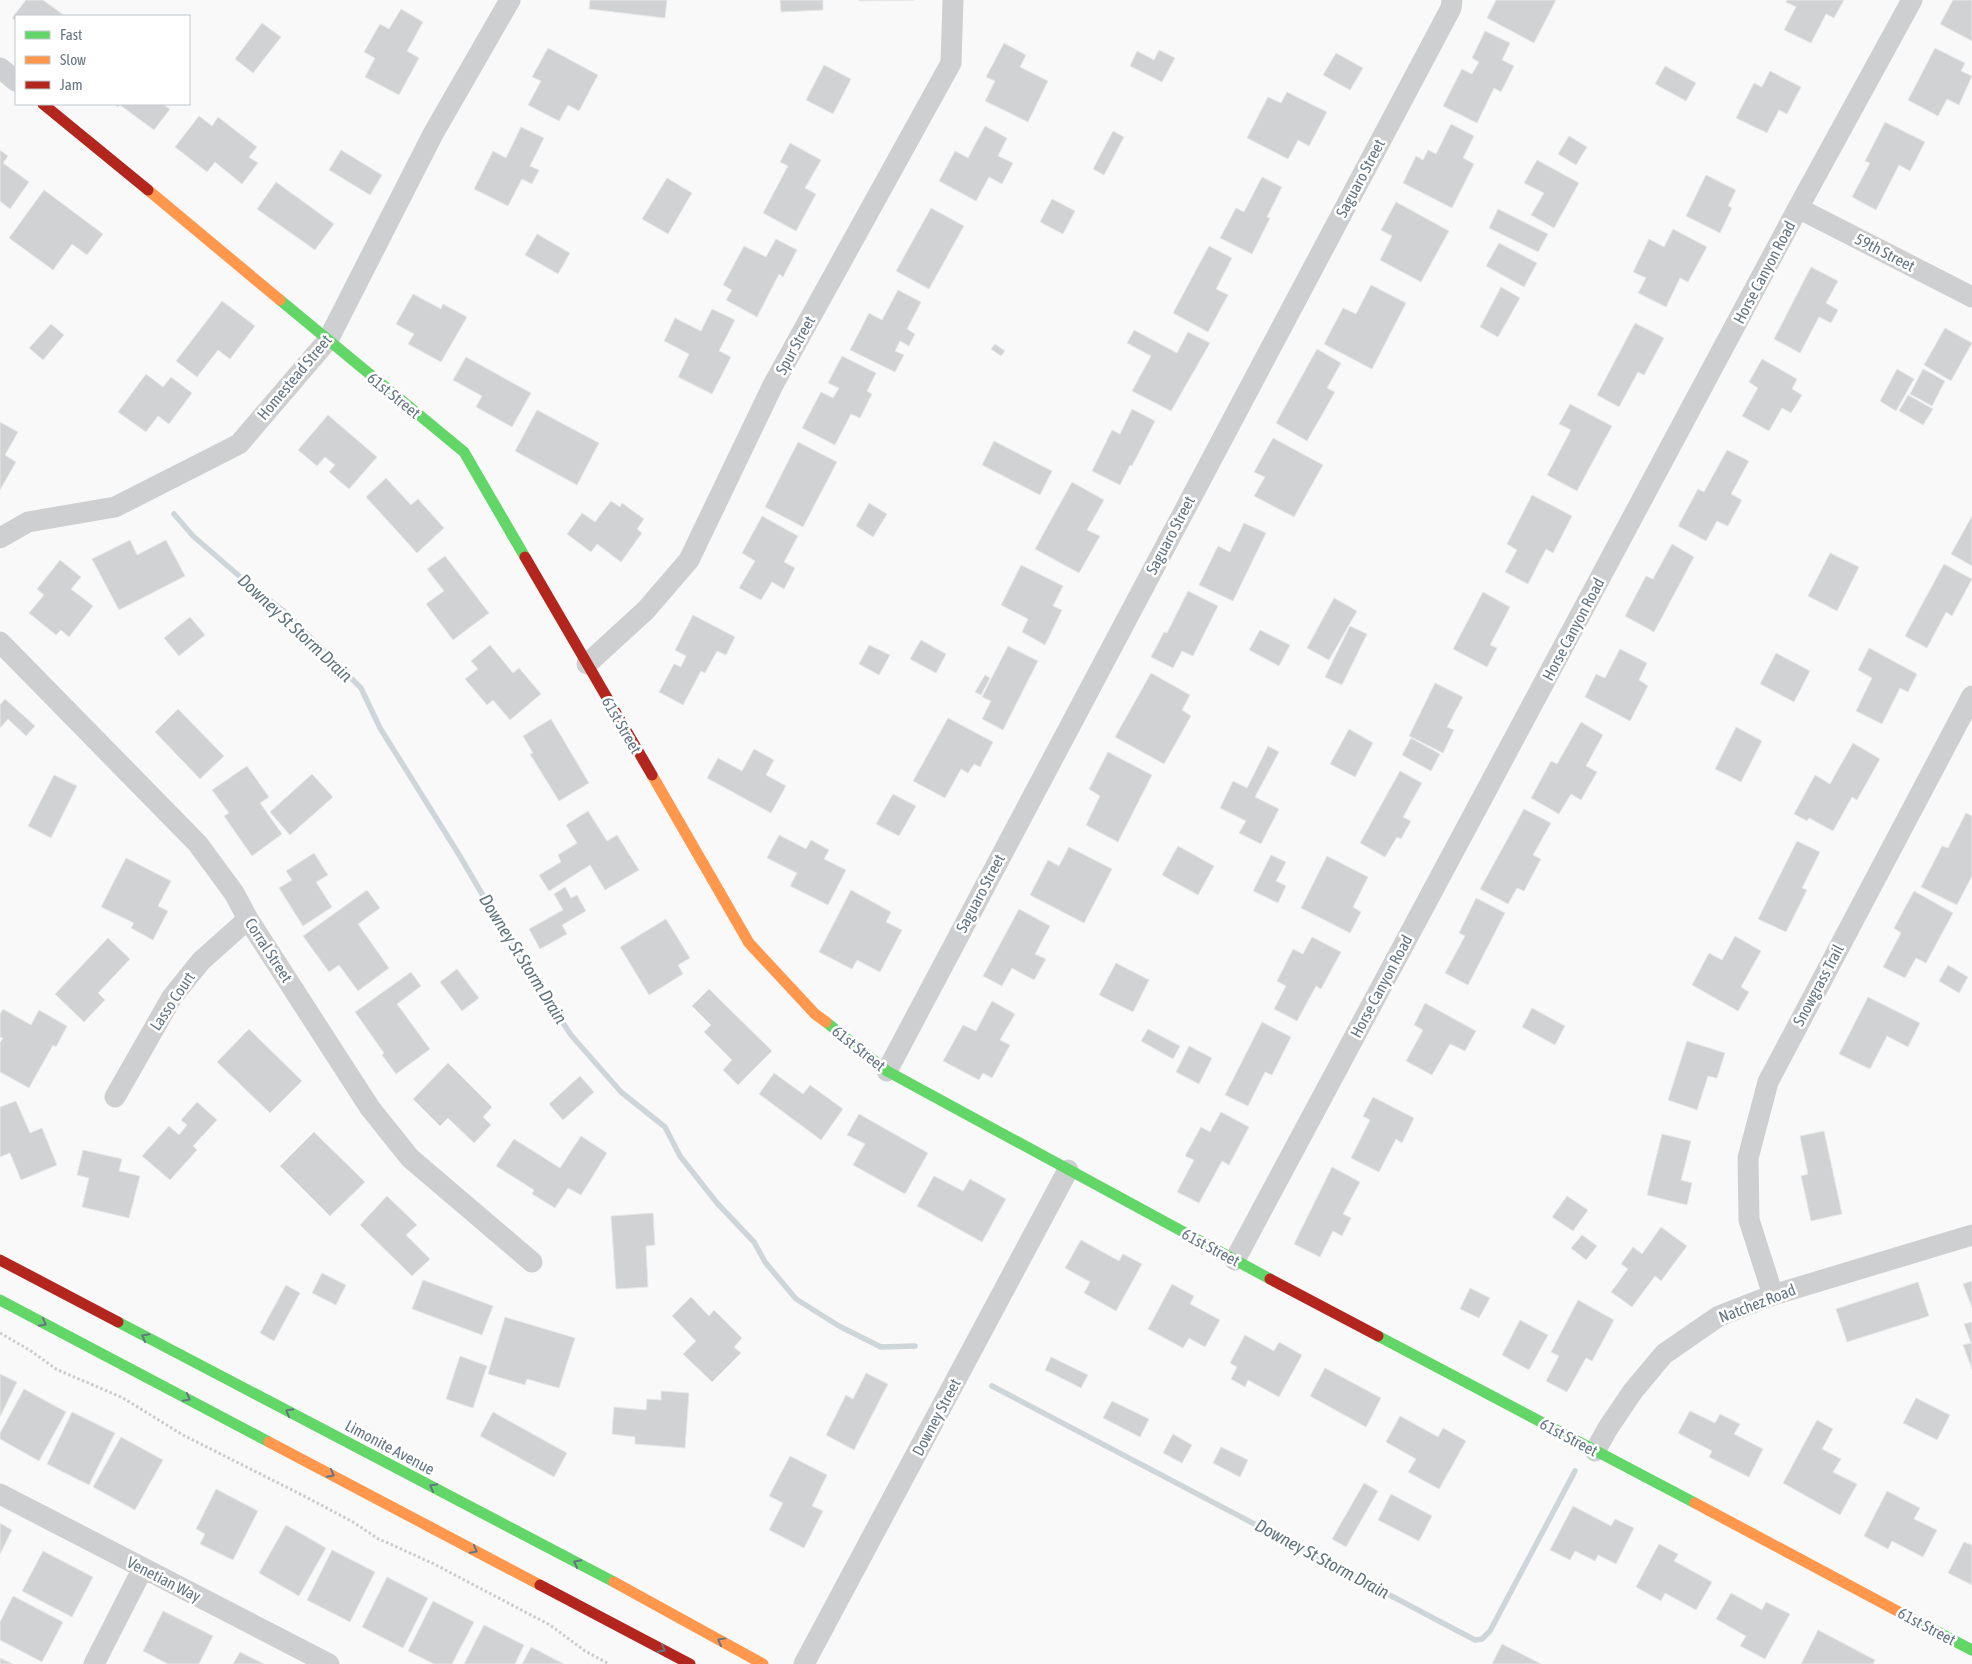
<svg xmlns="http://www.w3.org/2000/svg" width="1972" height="1664" font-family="'Asap Condensed',sans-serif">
<rect width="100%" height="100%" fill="#f9f9f9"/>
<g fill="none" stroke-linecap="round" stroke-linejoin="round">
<path stroke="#ced6d9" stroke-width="5.5" d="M174,514L193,536L245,581L286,613L361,688L380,728L458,853L515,950L571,1035L621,1092L665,1127L680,1156L717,1203L754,1242L765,1262L796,1299L839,1326L881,1347L915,1346
M992,1386L1475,1640L1482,1639L1490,1631L1575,1471"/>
</g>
<path fill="#d0d2d3" stroke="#e8e8e8" d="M26,0H43L65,16H16V21L12,18Z
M590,0H667L665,18L589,9Z
M780,0H823V10L781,12Z
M859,0H914L859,1Z
M1496,0H1556L1534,43L1487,18Z
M1787,0H1844L1834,18L1826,14L1811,43L1784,30L1796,7L1786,2Z
M1953,0H1972V41L1940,24Z
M401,9L423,22L407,51L419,58L399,95L365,77L375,58L364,52L380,24L389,29Z
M262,23L281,37L253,73L235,59Z
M1485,31L1510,43L1502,60L1514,66L1501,92L1494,88L1477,123L1443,106L1462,69L1472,74L1479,62L1472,58Z
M1004,43L1026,55L1020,67L1048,81L1028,122L985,101L995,81L986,77Z
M548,48L598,75L579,111L568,105L559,121L528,105L541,81L532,77Z
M1935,48L1965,63L1961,71L1972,76L1959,105L1947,99L1938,116L1908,100Z
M1159,50L1175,58L1162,82L1130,66L1137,51L1154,60Z
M1336,53L1363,68L1350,90L1323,75Z
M824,65L851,79L833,114L806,100Z
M1665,66L1696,83L1686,101L1655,84Z
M1770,71L1801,87L1787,114L1779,110L1767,133L1736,118L1754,83L1762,87Z
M1287,92L1327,112L1309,146L1298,140L1288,159L1247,138L1268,97L1281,103Z
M114,104H162L170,109L154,130L120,105L118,107Z
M199,116L212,126L218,117L257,147L249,157L258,163L242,184L215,162L207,172L175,147Z
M1885,122L1925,142L1910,171L1899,165L1876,210L1852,197L1870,163L1865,161Z
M1451,124L1474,136L1463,158L1474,164L1452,208L1403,183L1416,156L1423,160L1428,150L1436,154Z
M985,126L1007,138L998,156L1013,163L1002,184L989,177L976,201L939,181L955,151L968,158Z
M521,127L544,138L530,166L539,170L532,184L522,179L508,206L474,189L493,151L506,158Z
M1113,131L1124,137L1104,175L1093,169Z
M1569,136L1587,147L1576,165L1558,154Z
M790,143L821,160L805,188L816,194L796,231L763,213L788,166L780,162Z
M0,150L8,156L3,163L29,182L10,209L0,201Z
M341,150L382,175L370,195L329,170Z
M1537,160L1579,183L1554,228L1531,215L1544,193L1524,183Z
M1706,175L1736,190L1728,206L1732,208L1720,233L1686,216Z
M1262,177L1282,187L1267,217L1270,218L1252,254L1220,238L1236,208L1244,212Z
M667,178L692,193L668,234L642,219Z
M276,182L334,224L315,250L257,209Z
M44,190L103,234L87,255L72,244L53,270L9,238Z
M1052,199L1075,211L1063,234L1040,222Z
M1396,202L1449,231L1421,282L1380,260L1392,236L1381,230Z
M931,208L964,226L929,289L896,271Z
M1498,209L1548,234L1538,252L1489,228Z
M1673,229L1707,247L1688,282L1680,278L1666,307L1638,293L1646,278L1633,272L1649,239L1664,247Z
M537,234L570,253L558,274L525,255Z
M776,239L797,250L783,277L779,274L757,317L726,300L732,290L723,285L744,246L766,257Z
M1499,243L1537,263L1524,287L1486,266Z
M1209,246L1232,258L1216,289L1228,295L1208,332L1173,313Z
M1811,267L1838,281L1826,303L1838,310L1831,323L1819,317L1800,353L1774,339Z
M1371,285L1406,303L1372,369L1324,344L1343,308L1356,314Z
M1501,287L1520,298L1498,337L1480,327Z
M898,290L921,302L907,329L915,334L909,346L900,341L895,351L904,355L895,372L850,350L869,313L882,320Z
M413,294L441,309L443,304L467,317L441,362L408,344L414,334L396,324Z
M222,301L255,326L230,359L218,350L197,377L176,361Z
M712,309L735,320L719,351L731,357L712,394L678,377L689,354L664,341L675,318L701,331Z
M1635,323L1664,338L1644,375L1638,372L1619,407L1597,395Z
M51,324L64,335L43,360L29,348Z
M1945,328L1972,343L1951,381L1924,365Z
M1134,330L1177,353L1188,332L1210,343L1171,411L1132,391L1151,356L1127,343Z
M995,344L1005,351L1001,356L991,349Z
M1317,349L1341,363L1327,388L1335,392L1307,441L1276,423Z
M842,356L876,373L867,391L872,394L860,418L851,414L835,445L802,428L821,392L833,398L839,388L828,383Z
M466,357L531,393L512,427L476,407L482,396L453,380Z
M1762,359L1797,379L1792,389L1802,395L1791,413L1782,408L1769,431L1742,416L1758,388L1749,382Z
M1897,369L1914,379L1896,411L1880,401Z
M1923,369L1945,381L1932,406L1910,394Z
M146,374L163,387L171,377L192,393L169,424L158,416L146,432L118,412Z
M1908,395L1933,409L1923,425L1899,411Z
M1570,404L1612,426L1577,491L1547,475L1571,430L1559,424Z
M1132,409L1155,421L1132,466L1130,465L1120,485L1092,471L1112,430L1120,434Z
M537,410L599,443L577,485L515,451Z
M328,415L377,457L349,489L329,472L335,465L325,457L317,466L298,450Z
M0,422L18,432L5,455L16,462L0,490Z
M1273,438L1323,465L1294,517L1254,496L1265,477L1254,472Z
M994,441L1052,471L1040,495L982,465Z
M798,442L837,462L803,527L765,507Z
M1727,450L1749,461L1731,494L1742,500L1728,526L1717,521L1706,541L1678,526L1698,489L1704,492Z
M386,478L411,505L418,499L444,528L417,553L366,497Z
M1072,482L1104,500L1087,530L1100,536L1079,573L1035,549Z
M1532,495L1572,516L1553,553L1546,549L1528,584L1505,572L1517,550L1507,544Z
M611,501L620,507L622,503L644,519L637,529L642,533L621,562L597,544L591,552L567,534L582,513L595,522Z
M869,503L887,514L873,537L856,526Z
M762,516L798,536L784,562L795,568L784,589L772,582L761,600L739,588L755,561L742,553Z
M1972,516V566L1951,554Z
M1244,523L1266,533L1233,601L1199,585L1218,546L1230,552Z
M130,540L137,555L166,540L185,576L119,610L92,559Z
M1672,544L1694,557L1654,632L1625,616L1646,576L1653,579Z
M1830,553L1859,567L1837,611L1808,596Z
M445,556L489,613L453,640L426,604L444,591L427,569Z
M60,560L81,577L71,589L93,606L69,637L61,630L56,635L29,613L44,595L37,589Z
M1944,564L1972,579L1952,616L1946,612L1927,648L1905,636Z
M1021,565L1063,586L1053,606L1062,610L1045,645L1022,632L1028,619L1001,605Z
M1188,591L1218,606L1193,656L1182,651L1173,668L1151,657L1164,632L1167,633Z
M1483,592L1510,607L1490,645L1497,648L1487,667L1453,649Z
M1334,598L1357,611L1329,660L1307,648Z
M693,615L735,637L726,655L717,651L705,673L701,671L683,705L659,692L674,664L681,667L686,656L675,650Z
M190,617L205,635L179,656L164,638Z
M1350,626L1367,634L1342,685L1325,677Z
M1260,630L1290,645L1279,666L1249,650Z
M921,640L946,654L936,673L910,659Z
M490,645L513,673L519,668L541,694L510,720L493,700L487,705L465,679L478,669L471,661Z
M869,645L890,655L879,675L859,664Z
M1008,646L1038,661L1003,730L982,719L991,701L982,697Z
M1869,648L1917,674L1908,692L1900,688L1882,724L1856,711L1872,678L1858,670Z
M1620,649L1647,663L1639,680L1648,686L1630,721L1585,697L1596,674L1605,678Z
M1776,653L1810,671L1794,702L1760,684Z
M1151,673L1190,695L1182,710L1191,716L1164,764L1115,737Z
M985,675L990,678L981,695L975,692Z
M1435,683L1463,697L1447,727L1454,730L1443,753L1409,736Z
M5,699L35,726L26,736L8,719L0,728V705Z
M178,709L224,756L200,779L155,732Z
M948,718L993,742L980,767L974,764L968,773L961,769L945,798L913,781Z
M551,719L589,783L559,801L530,754L533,753L523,736Z
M1581,722L1603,735L1586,766L1597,772L1581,800L1571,794L1559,814L1531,798L1551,761L1557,764Z
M1736,727L1762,741L1741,782L1715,769Z
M1349,729L1373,743L1355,777L1330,764Z
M1411,738L1440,754L1431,771L1402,755Z
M1853,743L1880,759L1857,800L1852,797L1833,831L1809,818L1807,821L1794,814L1815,775L1830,784Z
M1268,746L1279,752L1255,797L1279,809L1261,844L1239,833L1246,821L1220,808L1233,781L1247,788Z
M754,749L774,760L766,775L786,786L771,813L707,778L718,758L742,771Z
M1108,752L1152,775L1118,842L1086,825L1100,796L1089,789Z
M247,766L269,797L260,803L282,834L252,856L224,816L229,813L212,790Z
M1400,771L1422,783L1403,817L1411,821L1401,839L1397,837L1385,857L1360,843Z
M312,774L333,797L290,835L270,812Z
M54,775L77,786L51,838L28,826Z
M893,794L916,806L899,836L876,824Z
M1524,809L1551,823L1533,855L1541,859L1524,891L1517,888L1508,904L1480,889Z
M588,811L607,841L617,835L639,870L605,890L590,865L549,891L539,875L561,862L558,855L577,843L566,825Z
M1966,813L1972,816V876L1957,905L1921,887L1942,846L1948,848Z
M779,835L806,849L811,840L829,850L824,859L846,870L828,905L790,886L797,873L767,858Z
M1797,841L1820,852L1802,888L1807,890L1786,932L1758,919Z
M1178,846L1214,866L1198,895L1162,875Z
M1069,847L1112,869L1084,923L1030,895L1048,860L1059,866Z
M314,853L328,875L316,882L332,907L303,926L279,888L292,880L286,871Z
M1271,855L1286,862L1276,881L1286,886L1278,903L1253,891Z
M1327,856L1368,877L1353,907L1361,912L1350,933L1301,908Z
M126,858L171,881L158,906L168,911L153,940L131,928L134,923L101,907Z
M565,887L571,898L577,895L586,911L562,925L567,934L540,949L529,929L563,910L554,894Z
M367,890L380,908L358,924L389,968L358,991L339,965L329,972L303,936Z
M851,890L891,912L886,922L902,930L880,972L857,960L852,969L819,952Z
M1914,891L1953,913L1926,963L1916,958L1905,978L1883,967L1901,933L1894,928Z
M1476,898L1505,913L1468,985L1445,973L1465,936L1459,933Z
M1019,909L1050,926L1035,954L1046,959L1034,980L1012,968L1002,986L983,976Z
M666,919L690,958L678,965L683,974L649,995L620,947Z
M1735,936L1761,951L1741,987L1749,992L1738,1011L1692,985L1709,953L1722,960Z
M1312,937L1341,952L1321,989L1316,986L1297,1021L1274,1009L1286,986L1277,981L1293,949L1303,954Z
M108,938L130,959L98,993L105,1000L84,1022L55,994Z
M1116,963L1149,980L1133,1012L1099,995Z
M1948,965L1968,977L1959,993L1939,981Z
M457,969L479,998L462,1011L440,982Z
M411,972L421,986L397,1004L430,1049L396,1074L382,1055L384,1053L355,1012Z
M709,989L772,1051L738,1085L723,1070L732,1060L704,1032L711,1025L692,1006Z
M1868,997L1920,1023L1908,1047L1887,1036L1870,1069L1839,1054Z
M992,1001L1015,1014L1000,1040L1010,1045L992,1078L983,1073L979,1080L943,1061L963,1025L976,1031Z
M1425,1003L1476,1031L1465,1051L1450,1044L1432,1075L1406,1061L1423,1030L1414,1025Z
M1532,1008L1565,1026L1555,1045L1522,1027Z
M3,1009L31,1025L39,1010L67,1026L56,1047L53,1045L29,1088L0,1072V1043L3,1038L0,1037V1014Z
M1262,1022L1291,1037L1272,1075L1265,1072L1248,1106L1225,1095Z
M249,1029L302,1081L270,1113L217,1062Z
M1148,1029L1180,1046L1173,1059L1141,1041Z
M1687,1041L1725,1053L1717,1078L1708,1076L1697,1110L1668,1100Z
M1189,1046L1212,1058L1199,1084L1176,1072Z
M448,1063L492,1107L483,1117L491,1125L474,1143L448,1118L440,1126L413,1099Z
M774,1073L803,1094L810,1085L843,1109L821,1140L759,1094Z
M580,1076L594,1092L563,1120L549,1104Z
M1373,1097L1414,1118L1402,1143L1396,1139L1379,1172L1351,1158L1370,1120L1363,1116Z
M16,1101L30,1133L42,1128L57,1165L21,1180L10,1153L0,1157V1107Z
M197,1102L217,1120L193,1146L197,1150L170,1180L142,1156L169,1126L179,1135L187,1125L181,1120Z
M1221,1112L1249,1127L1229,1165L1222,1161L1199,1203L1177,1192L1194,1160L1185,1156L1201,1127L1210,1132Z
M859,1114L928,1153L905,1194L853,1165L865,1144L847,1135Z
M1824,1131L1842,1214L1811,1221L1801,1176L1808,1174L1800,1136Z
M314,1132L365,1182L330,1216L280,1166Z
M1662,1134L1691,1141L1681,1180L1692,1183L1687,1205L1647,1195Z
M581,1136L607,1153L581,1195L568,1188L555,1208L532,1194L534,1190L496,1166L514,1139L560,1168Z
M83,1150L122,1159L119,1171L140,1176L129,1218L82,1207L89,1178L77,1175Z
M1332,1167L1360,1182L1343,1214L1351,1218L1342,1236L1333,1231L1320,1257L1294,1244Z
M934,1176L963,1191L970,1179L1006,1199L982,1242L917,1206Z
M387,1196L417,1225L406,1235L430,1259L412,1276L360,1225Z
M1567,1196L1588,1210L1573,1231L1552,1217Z
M653,1213L655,1245L646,1246L648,1287L616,1289L611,1216Z
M1661,1227L1687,1246L1661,1281L1655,1276L1632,1307L1611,1292L1628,1269L1621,1264L1633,1247L1642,1254Z
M1582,1235L1597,1246L1586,1260L1571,1248Z
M1081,1240L1119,1261L1123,1254L1142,1264L1116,1311L1084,1293L1090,1282L1065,1268Z
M322,1273L346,1285L336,1305L312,1293Z
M423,1280L493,1306L482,1335L412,1309Z
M1972,1281V1308L1963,1284Z
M1918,1282L1929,1316L1847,1342L1836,1309Z
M1172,1284L1194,1296L1190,1304L1220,1320L1205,1347L1189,1338L1183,1348L1148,1329Z
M286,1285L300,1293L274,1341L260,1333Z
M1470,1288L1490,1298L1479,1318L1460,1309Z
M691,1297L709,1316L714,1310L742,1338L734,1347L741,1353L712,1382L683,1354L696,1341L672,1316Z
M1578,1300L1614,1320L1592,1361L1586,1358L1567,1392L1546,1381L1559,1356L1551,1352Z
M505,1317L575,1338L559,1388L527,1379L525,1385L488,1374Z
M1520,1320L1548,1335L1529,1370L1502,1355Z
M1972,1322V1369L1963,1345L1971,1343L1964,1324Z
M1245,1335L1274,1351L1279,1342L1302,1355L1279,1397L1248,1380L1245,1387L1231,1379L1237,1367L1230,1363Z
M460,1356L487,1366L473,1408L446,1399Z
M1051,1357L1088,1375L1081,1388L1045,1370Z
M1325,1368L1381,1398L1366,1427L1310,1396Z
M866,1373L888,1384L854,1450L826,1435L846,1395L853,1399Z
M0,1374L17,1382L0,1417Z
M24,1389L66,1412L39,1461L0,1439V1433Z
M661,1391L689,1393L685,1448L635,1444V1437L612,1434L614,1407L646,1410L647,1399L661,1400Z
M1916,1398L1950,1415L1937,1440L1903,1423Z
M1112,1401L1149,1419L1140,1437L1103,1418Z
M1690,1411L1715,1423L1720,1414L1740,1424L1734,1434L1763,1449L1749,1477L1709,1457L1712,1451L1678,1433Z
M72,1412L115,1433L89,1485L47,1464Z
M493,1412L567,1453L554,1477L480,1436Z
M1400,1416L1438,1437L1443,1428L1466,1441L1439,1489L1408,1472L1416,1459L1386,1442Z
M1817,1420L1833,1429L1822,1449L1841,1459L1833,1472L1857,1484L1840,1515L1783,1483Z
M1173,1434L1192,1445L1182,1463L1163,1453Z
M121,1437L163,1460L135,1510L93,1487Z
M1221,1447L1248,1460L1240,1477L1213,1463Z
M790,1456L827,1475L812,1506L823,1511L804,1548L769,1530L783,1503L769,1496Z
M1364,1483L1378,1491L1346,1547L1332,1539Z
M216,1489L258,1511L233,1560L200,1544L205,1534L196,1529Z
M1887,1491L1920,1508L1914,1519L1937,1530L1923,1557L1892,1541L1888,1549L1864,1536Z
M1391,1494L1432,1516L1419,1541L1378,1520Z
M1573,1506L1611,1526L1615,1519L1634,1528L1616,1564L1598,1555L1595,1561L1575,1551L1570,1560L1550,1550Z
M0,1523L12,1530L0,1554Z
M286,1525L326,1548L299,1596L259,1573Z
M1964,1542L1972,1545V1585L1948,1573Z
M1659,1544L1678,1554L1674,1561L1712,1582L1696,1610L1665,1593L1661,1601L1636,1587Z
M332,1550L375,1572L350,1622L307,1600Z
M43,1551L93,1577L72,1617L22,1591Z
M387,1577L428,1598L403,1648L362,1627Z
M1731,1593L1762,1610L1766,1602L1790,1614L1765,1659L1740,1646L1746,1636L1716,1619Z
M13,1596L63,1622L42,1662L0,1640V1622Z
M433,1601L474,1622L452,1664H434L408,1651Z
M163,1611L213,1636L199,1664H168L143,1651Z
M484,1625L524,1645L515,1664H464Z
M1818,1630L1875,1660L1873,1664H1801Z
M1502,1644L1541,1664H1492Z
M531,1647L564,1664H522Z
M240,1652L264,1664H233Z
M0,1658L13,1664H0Z"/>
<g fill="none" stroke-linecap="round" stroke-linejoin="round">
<path stroke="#cbcccd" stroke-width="3" stroke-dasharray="2.5 2.5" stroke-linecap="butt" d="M0,1333L31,1351L56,1369L123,1398L183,1435L306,1497L353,1522L377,1538L434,1564L550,1625L585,1651L609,1664"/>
<path stroke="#cecfd0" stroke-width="21" d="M0,68L16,81
M1798,208L1972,297
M0,538L28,522L115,507L239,444L328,340L433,134L510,0
M0,642L198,844L234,893L248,919L370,1108L410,1158L532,1262
M587,664L646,610L689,560L773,385L951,63L953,0
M887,1071L1451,8L1452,0
M115,1097L172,997L201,961L248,919
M1235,1260L1798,208L1912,0
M1773,1295L1749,1220L1748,1158L1768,1082L1972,696
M1595,1451L1608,1428L1633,1391L1664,1354L1719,1316L1773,1295L1972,1235
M0,1494L329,1664
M94,1664L143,1568
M804,1664L1068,1170"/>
<path stroke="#63d668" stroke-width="11" d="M280,300L464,452L525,557
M826,1022L887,1071L1270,1279
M0,1300L269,1442
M118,1322L614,1582
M1378,1336L1695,1503
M1916,1621L1972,1650"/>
<path stroke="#ff974d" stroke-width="11" d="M148,190L280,300
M652,775L749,943L815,1014L826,1022
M269,1442L540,1585
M1695,1503L1916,1621
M614,1582L763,1664"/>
<path stroke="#b3261e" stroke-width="11" d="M43,104L148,190
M525,557L652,775
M0,1260L118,1322
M1270,1279L1378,1336
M540,1585L690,1664"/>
</g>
<defs><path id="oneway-chevron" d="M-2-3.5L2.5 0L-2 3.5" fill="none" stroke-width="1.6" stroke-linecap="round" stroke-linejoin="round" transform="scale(1.25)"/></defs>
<g stroke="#657683">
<use href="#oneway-chevron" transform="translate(43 1323) rotate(28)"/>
<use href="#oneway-chevron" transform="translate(145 1337) rotate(-152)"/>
<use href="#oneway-chevron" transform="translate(187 1398) rotate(28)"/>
<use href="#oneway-chevron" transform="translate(289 1412) rotate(-152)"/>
<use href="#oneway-chevron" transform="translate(331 1474) rotate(28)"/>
<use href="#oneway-chevron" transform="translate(433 1487) rotate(-152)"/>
<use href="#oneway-chevron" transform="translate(474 1550) rotate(28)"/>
<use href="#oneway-chevron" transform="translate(577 1563) rotate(-152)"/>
<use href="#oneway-chevron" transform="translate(721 1641) rotate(-151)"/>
<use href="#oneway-chevron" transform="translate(662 1649) rotate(28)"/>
</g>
<g text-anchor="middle" stroke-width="5" stroke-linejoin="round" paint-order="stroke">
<g font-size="16" fill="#657683" stroke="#fff">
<text transform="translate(1360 178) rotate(-62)" y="6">Saguaro Street</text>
<text transform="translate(1885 252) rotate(27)" y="6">59th Street</text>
<text transform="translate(1764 272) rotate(-62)" y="6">Horse Canyon Road</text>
<text transform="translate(795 345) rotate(-61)" y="6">Spur Street</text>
<text transform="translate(294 377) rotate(-50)" y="6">Homestead Street</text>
<text transform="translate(394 395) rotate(39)" y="6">61st Street</text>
<text transform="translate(1170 535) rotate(-62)" y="6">Saguaro Street</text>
<text transform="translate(1573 629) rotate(-62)" y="6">Horse Canyon Road</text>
<text transform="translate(622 725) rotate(60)" y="6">61st Street</text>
<text transform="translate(980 893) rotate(-62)" y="6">Saguaro Street</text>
<text transform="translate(269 950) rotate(57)" y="6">Corral Street</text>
<text transform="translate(1818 985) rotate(-62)" y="6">Snowgrass Trail</text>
<text transform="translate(1381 986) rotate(-62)" y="6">Horse Canyon Road</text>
<text transform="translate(172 1001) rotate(-56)" y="6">Lasso Court</text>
<text transform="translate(859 1048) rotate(38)" y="6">61st Street</text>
<text transform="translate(1211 1247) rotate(28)" y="6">61st Street</text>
<text transform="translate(1757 1303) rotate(-21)" y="6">Natchez Road</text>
<text transform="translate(936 1417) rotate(-62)" y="6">Downey Street</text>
<text transform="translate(1569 1437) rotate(28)" y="6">61st Street</text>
<text transform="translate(390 1447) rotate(28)" y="6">Limonite Avenue</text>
<text transform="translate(164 1579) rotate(27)" y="6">Venetian Way</text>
<text transform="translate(1927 1626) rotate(28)" y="6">61st Street</text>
</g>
<g font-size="18" font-style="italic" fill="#60757c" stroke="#fff">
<text transform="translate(295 628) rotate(43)" y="6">Downey St Storm Drain</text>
<text transform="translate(523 959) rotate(58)" y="6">Downey St Storm Drain</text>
<text transform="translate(1322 1559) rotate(28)" y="6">Downey St Storm Drain</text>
</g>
</g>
<rect x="15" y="15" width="175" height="90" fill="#ffffff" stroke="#c1c8cd"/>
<rect x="25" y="31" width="25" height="8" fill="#63d668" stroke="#c1c8cd"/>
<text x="60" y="40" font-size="15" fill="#657683">Fast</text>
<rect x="25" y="56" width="25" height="8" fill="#ff974d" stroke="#c1c8cd"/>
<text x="60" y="65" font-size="15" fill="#657683">Slow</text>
<rect x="25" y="81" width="25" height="8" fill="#b3261e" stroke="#c1c8cd"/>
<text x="60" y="90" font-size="15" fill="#657683">Jam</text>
</svg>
